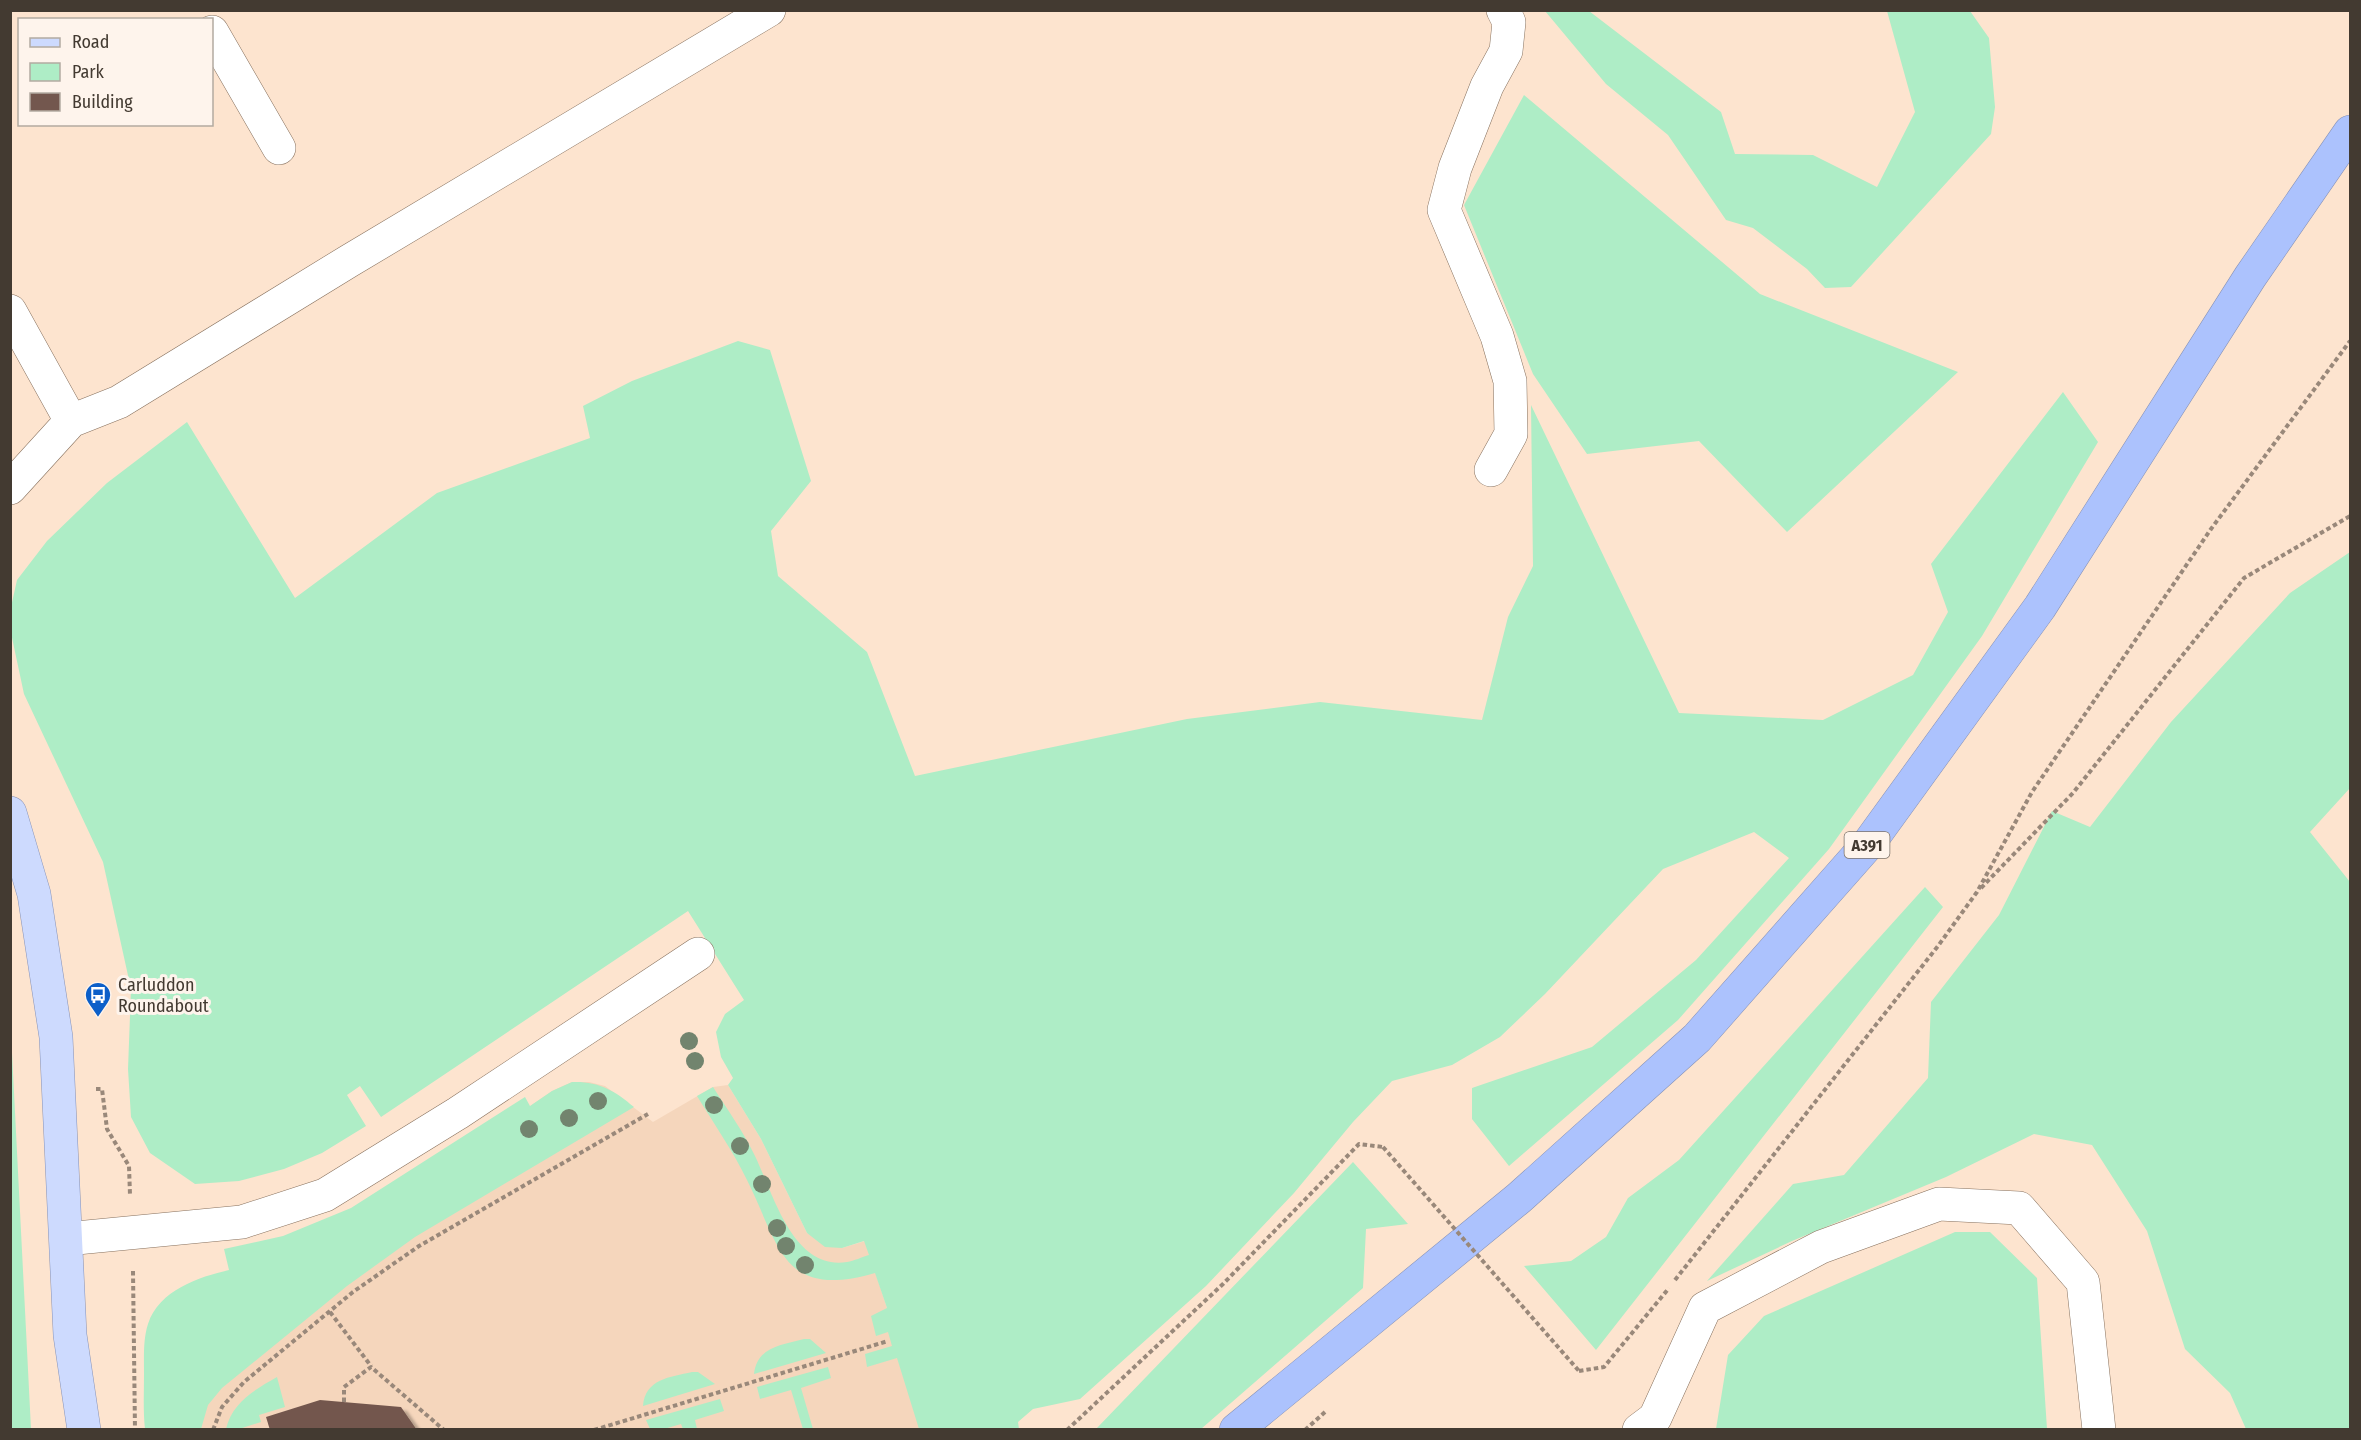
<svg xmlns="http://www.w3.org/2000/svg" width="2361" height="1440" font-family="'Fira Sans Condensed',sans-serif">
<defs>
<filter id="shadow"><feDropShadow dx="6" dy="4" stdDeviation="1.5" flood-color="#0004"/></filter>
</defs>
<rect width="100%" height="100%" fill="#fde4cf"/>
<path fill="#f5d6bc" d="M572,1082H589L605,1086L653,1122L713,1087L728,1085L761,1139L807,1233L842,1248L865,1241L887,1308L981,1430H160L309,1237L493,1132L552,1091Z"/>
<path fill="#aeedc6" d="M1545,11H1589L1721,112L1735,154L1813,155L1877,187L1915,112L1887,11H1970L1989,38L1995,107L1991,134L1851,287L1825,288L1807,269L1753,228L1726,220L1668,135L1606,84Z
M1524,95L1760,294L1958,372L1787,532L1699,441L1587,454L1533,374L1464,205Z
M738,341L770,350L811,481L771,531L778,576L867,652L915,776L1187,719L1320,702L1482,720L1508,617L1533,566L1531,405L1679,713L1823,720L1913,675L1948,612L1931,564L2063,392L2098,442L1982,636L1829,849L1678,1020L1509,1166L1472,1119V1088L1592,1047L1696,960L1789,858L1754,832L1663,869L1545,994L1500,1037L1452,1065L1392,1081L1353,1122L1294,1193L1206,1286L1080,1399L1033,1409L1018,1422L1019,1429H919L897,1358L867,1367L865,1354L892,1346L888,1332L876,1336L871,1316L887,1308L875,1273C782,1300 780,1246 747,1180C733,1151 714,1124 697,1096L713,1087C727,1109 743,1131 754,1154C773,1192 792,1271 847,1262C854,1261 862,1257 869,1255L864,1241L842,1248L825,1247L807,1233L761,1139L728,1085L733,1078L721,1057L716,1032L725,1014L744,1000L688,911L381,1117L360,1086L347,1095L366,1126L322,1153L284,1169L239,1181L195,1184L150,1153L131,1117L128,1069L131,989L103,862L24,694L11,633V607L17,580L47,541L107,483L187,422L295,598L437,493L590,438L583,406L632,381Z
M2350,552V788L2310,832L2350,882V1429H2246L2230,1393L2185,1349L2147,1231L2092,1145L2034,1134L1946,1177L1792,1241L1707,1281L1793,1184L1844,1175L1928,1078L1931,1002L1999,915L2052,811L2090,827L2171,722L2290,593Z
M1925,887L1943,907L1596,1350L1524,1266L1571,1261L1606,1237L1628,1198L1679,1160Z
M10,1032L11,1033L31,1429H11Z
M572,1082C598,1081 614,1090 634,1107L415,1237L347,1286L222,1388L208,1405L201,1429H145C143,1411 144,1392 144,1374C144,1358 143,1339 148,1324C159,1290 199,1277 229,1270L224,1249L283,1236L351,1208L525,1097L530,1106L552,1091Z
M1353,1162L1408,1224L1366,1229L1363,1288L1201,1429H1096Z
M1955,1232H1990L2037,1278L2047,1429H1716L1728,1355L1764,1316Z
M804,1339H810L826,1353L754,1374C757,1347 781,1345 804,1339Z
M828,1367L831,1378L801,1388L813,1429H803L791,1390L760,1399L757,1387Z
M692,1372H698L715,1384L643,1406C645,1379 670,1377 692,1372Z
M277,1377L285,1407L259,1415L261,1422L239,1429H226C232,1403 254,1390 277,1377Z
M720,1399L724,1411L695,1420L697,1429H683L681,1424L664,1429H650L646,1420Z"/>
<path fill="#73574e" filter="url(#shadow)" d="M320,1400L401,1407L417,1430H270L266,1417Z"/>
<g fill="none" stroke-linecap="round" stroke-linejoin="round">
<g stroke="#87715e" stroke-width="34">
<path id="minor" d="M212,32L279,148
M10,311L71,421
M1491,470L1511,434L1510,381L1497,336L1444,210L1455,168L1487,86L1506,51L1509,22L1503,10
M10,488L71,421L119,402L349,261L769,10
M66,1239L242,1222L325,1195L458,1113L698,954
M1639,1430L1655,1418L1705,1308L1821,1247L1939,1204L2019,1208L2083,1282L2099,1430"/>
</g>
<g stroke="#8792b6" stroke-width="34">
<path id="major" d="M10,813L34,894L56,1037L70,1335L84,1430"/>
</g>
<g stroke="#8792b6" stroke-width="34">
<path id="highway" d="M1236,1430L1519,1198L1697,1038L1869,843L2040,607L2250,277L2350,132"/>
</g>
<path stroke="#99887a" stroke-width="4" stroke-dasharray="4.5 3" stroke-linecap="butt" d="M1981,888L2073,793L2244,578L2350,516
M96,1089H102L107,1129L129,1166L130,1195
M133,1271L135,1430
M1675,1280L1938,946L1977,892L2032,792L2211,529L2350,341
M330,1312L371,1366
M1579,1371L1604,1367L1669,1288
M344,1402V1387L371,1367L444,1430
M213,1430L222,1407L244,1382L353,1292L419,1246L648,1114
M594,1430L888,1341
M1067,1430L1223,1284L1359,1144L1383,1147
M1305,1430L1325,1412"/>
<use href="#minor" stroke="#fff" stroke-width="33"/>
<use href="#major" stroke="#cddafe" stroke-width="33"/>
<use href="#highway" stroke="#acc2fd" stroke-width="33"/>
<path stroke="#99887a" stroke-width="4" stroke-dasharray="4.5 3" stroke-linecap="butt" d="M1383,1147L1579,1371"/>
</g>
<g fill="#72846e">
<circle cx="689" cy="1041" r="9"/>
<circle cx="695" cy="1061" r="9"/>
<circle cx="598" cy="1101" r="9"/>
<circle cx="714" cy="1105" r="9"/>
<circle cx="569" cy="1118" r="9"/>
<circle cx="529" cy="1129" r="9"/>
<circle cx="740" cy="1146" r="9"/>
<circle cx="762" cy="1184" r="9"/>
<circle cx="777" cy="1228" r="9"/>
<circle cx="786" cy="1246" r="9"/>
<circle cx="805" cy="1265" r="9"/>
</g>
<defs>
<g id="bus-pin" transform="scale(1.35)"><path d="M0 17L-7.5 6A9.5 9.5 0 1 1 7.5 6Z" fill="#0c5fc9" stroke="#fef4ec"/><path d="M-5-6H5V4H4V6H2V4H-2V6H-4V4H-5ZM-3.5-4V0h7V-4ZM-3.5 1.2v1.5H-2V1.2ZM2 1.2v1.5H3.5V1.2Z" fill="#fff"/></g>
</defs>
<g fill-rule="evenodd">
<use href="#bus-pin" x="98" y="995"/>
</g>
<g text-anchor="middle" stroke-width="6" stroke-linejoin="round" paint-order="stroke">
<rect fill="#fef4ec" stroke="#7b7269" stroke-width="1.5" x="1844.5" y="832" width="45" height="26" rx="4.5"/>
<g font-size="16" font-weight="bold" fill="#433a31">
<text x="1867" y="851">A391</text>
</g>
<g font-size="18" fill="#433a31" stroke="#fef4ec" text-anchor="start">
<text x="118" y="991">Carluddon<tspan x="118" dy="21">Roundabout</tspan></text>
</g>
</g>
<rect width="2361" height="1440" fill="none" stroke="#433a31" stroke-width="24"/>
<rect x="18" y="18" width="195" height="108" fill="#fef4ec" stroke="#b3aaa1" stroke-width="1.5"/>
<rect x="30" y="38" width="30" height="9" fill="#cddafe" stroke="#b3aaa1" stroke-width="1.5"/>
<text x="72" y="48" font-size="18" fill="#433a31">Road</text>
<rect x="30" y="63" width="30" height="18" fill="#aeedc6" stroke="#b3aaa1" stroke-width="1.5"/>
<text x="72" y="78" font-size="18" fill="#433a31">Park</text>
<rect x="30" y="93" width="30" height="18" fill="#73574e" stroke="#b3aaa1" stroke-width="1.5"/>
<text x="72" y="108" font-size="18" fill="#433a31">Building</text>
</svg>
